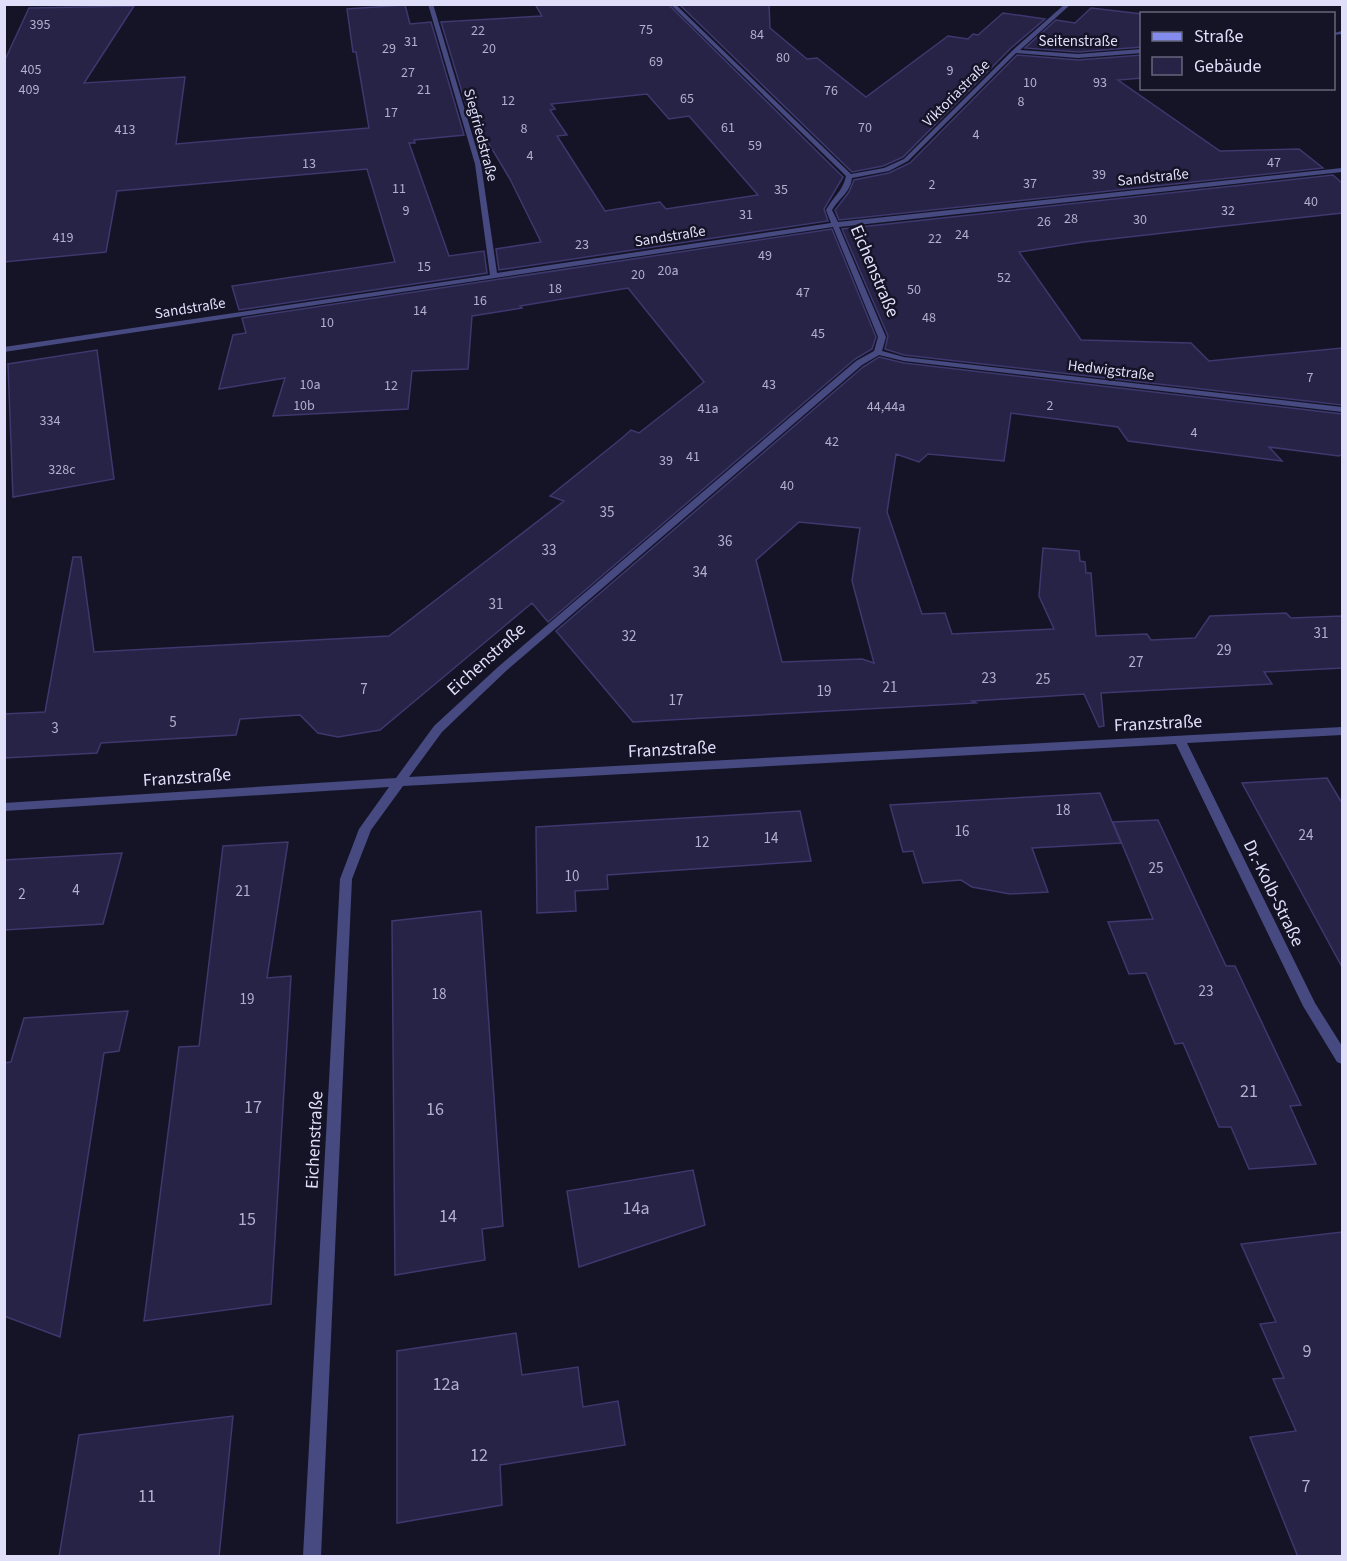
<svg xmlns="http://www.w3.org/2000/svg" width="1347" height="1561" font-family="'Source Sans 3',sans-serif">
<rect width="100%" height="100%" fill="#151427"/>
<path fill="#262346" stroke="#3d386e" stroke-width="1.5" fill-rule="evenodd" d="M535,4H668L843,177L824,209L828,221L499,270L496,249L541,242L510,179L483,134L475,135L441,22L542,16ZM647,94L669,119L689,116L758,195L666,209L660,202L605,211L557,136L567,135L550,110L555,109L551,104Z
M679,4H769L770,28L807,59L817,58L866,97L948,36L968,39L973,34L978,35L1003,13L1045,19L1011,48L903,157L883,166L852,172Z
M405,5L410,24L431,22L464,135L414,140L415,143H409L449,256L484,251L487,273L239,310L232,286L395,262L367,169L117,191L106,252L4,262V62L29,8L134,6L84,83L185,77L176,144L369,128L356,52H353L347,9Z
M1091,8L1142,14V47L1078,52L1025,48L1056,20L1075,23Z
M1017,55L1078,60L1142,55V78L1118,80L1220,151L1299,149L1323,168L839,220L835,210L849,192L854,180L889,173L910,163Z
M1333,175L1342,183V213L1084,242L1019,252L1081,340L1191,343L1209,361L1342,348V405L904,355L885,349L888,336L842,229Z
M832,229L876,337L872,349L855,359L548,622L532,603L380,730L338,737L318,733L300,715L240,719L236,735L101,743L97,753L4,758V714L45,712L73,557H81L94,652L389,636L564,501L550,496L622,438L631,430L639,433L704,382L628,288L520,306L522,308L472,316L468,369L412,371L408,409L273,416L285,378L219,389L233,335L246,333L242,318Z
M97,350L114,479L13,497L8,364Z
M879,357L904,363L1342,414V454L1339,456L1269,447L1282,461L1128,441L1118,427L1011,413L1004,461L928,454L919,462L896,454L887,512L922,614L945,613L952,634L1054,629L1039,596L1043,548L1079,551L1080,561L1085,562L1086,573H1091L1096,636L1147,634L1151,640L1195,638L1210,616L1286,613L1291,618L1342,616V668L1264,672L1272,684L1101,693L1104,726L1099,727L1084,694L972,701L976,703L633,722L556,631L863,367ZM799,522L860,528L852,581L874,663L862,659L782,662L756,560Z
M1327,778L1342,803V967L1242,783Z
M1100,793L1121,843L1032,848L1048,892L1010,894L972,887L961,880L923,883L913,851L903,852L890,805Z
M800,811L811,861L607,875L608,889L575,891L576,911L537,913L536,827Z
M1158,820L1226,966H1235L1301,1105L1290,1106L1316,1164L1249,1169L1231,1127H1219L1183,1043L1175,1044L1146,973L1129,974L1108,922L1153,919L1113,822Z
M288,842L267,978L291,976L271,1304L144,1321L179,1047L199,1046L223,846Z
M122,853L103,924L4,930V860Z
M481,911L503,1226L482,1229L485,1260L395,1275L392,921Z
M128,1011L119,1051L104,1053L60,1337L4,1316V1063L11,1062L24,1018Z
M693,1170L705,1225L579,1267L567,1191Z
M1342,1232V1557H1298L1250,1437L1296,1431L1273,1379L1284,1378L1260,1324L1276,1322L1241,1244Z
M516,1333L522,1375L578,1367L583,1407L618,1401L625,1445L500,1465L502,1505L397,1523V1351Z
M233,1416L219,1557H59L79,1435Z"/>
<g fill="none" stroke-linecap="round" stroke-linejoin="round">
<path fill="#464a80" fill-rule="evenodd" d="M428,4H433L481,164L497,273L831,223L826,210C833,197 843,191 846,176L670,4H675L851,174L884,168L904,159L1013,50L1065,4H1071L1020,50L1078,54L1142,49V53L1078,58L1016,53L908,161L889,171L852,178C850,193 840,197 832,210L838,222L1342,168V172L839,227L886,337L882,351L904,357L1342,407V412L904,361L879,355L862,365L506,671L442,732L409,777L1342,727V735L1187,743L1315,1003L1342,1046V1064L1337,1062L1303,1006L1176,744L403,786L371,830L352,879L321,1556H303L340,879L359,829L389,787L4,811V803L396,778L434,726L498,667L856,361L874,351L878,337L833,227L4,352V347L490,275L475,164Z
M1342,31V34L1334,35V33Z"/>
<path fill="#838ced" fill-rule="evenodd" d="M4,4H7L4,7Z"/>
</g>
<g text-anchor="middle" stroke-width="5" stroke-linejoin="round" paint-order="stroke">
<g font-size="14" fill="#b1b0cd">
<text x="40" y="29">395</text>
<text x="646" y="34">75</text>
<text x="478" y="35">22</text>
<text x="757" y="39">84</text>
<text x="411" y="46">31</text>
<text x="389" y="53">29</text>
<text x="489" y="53">20</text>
<text x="783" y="62">80</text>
<text x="656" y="66">69</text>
<text x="31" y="74">405</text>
<text x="950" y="75">9</text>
<text x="408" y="77">27</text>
<text x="1030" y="87">10</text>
<text x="1100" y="87">93</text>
<text x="29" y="94">409</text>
<text x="424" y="94">21</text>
<text x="831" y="95">76</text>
<text x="687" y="103">65</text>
<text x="508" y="105">12</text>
<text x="1021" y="106">8</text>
<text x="391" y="117">17</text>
<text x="728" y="132">61</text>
<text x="865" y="132">70</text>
<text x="524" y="133">8</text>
<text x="125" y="134">413</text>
<text x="976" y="139">4</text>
<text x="755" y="150">59</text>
<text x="530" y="160">4</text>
<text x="1274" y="167">47</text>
<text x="309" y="168">13</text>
<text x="1099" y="179">39</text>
<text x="1030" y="188">37</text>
<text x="932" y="189">2</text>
<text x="399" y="193">11</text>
<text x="781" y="194">35</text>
<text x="1311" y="206">40</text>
<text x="406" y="215">9</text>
<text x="1228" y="215">32</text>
<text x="746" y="219">31</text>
<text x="1071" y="223">28</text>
<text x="1140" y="224">30</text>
<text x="1044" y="226">26</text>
<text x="962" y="239">24</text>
<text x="63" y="242">419</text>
<text x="935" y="243">22</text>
<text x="582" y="249">23</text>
<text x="765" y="260">49</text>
<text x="424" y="271">15</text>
<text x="668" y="275">20a</text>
<text x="638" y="279">20</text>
<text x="1004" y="282">52</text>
<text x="555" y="293">18</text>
<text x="914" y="294">50</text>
<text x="803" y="297">47</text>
<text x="480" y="305">16</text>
<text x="420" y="315">14</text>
<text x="929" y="322">48</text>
<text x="327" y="327">10</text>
<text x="818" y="338">45</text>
<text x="1310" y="382">7</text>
<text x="310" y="389">10a</text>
<text x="769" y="389">43</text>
<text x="391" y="390">12</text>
<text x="304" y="410">10b</text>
<text x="1050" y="410">2</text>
<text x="886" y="411">44,44a</text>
<text x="708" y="413">41a</text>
<text x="50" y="425">334</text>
<text x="1194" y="437">4</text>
<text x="832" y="446">42</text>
<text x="693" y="461">41</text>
<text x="666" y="465">39</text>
<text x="62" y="474">328c</text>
<text x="787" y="490">40</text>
</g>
<g font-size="15" fill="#dfdffa" stroke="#151427">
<text x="1078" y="46">Seitenstraße</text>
<text transform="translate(956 93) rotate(-45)" y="5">Viktoriastraße</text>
<text transform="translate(481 135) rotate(75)" y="5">Siegfriedstraße</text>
<text transform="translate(1153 177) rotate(-6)" y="5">Sandstraße</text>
<text transform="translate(670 236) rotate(-9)" y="5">Sandstraße</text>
<text transform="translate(190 308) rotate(-9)" y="5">Sandstraße</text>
<text transform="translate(1111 370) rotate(7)" y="5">Hedwigstraße</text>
</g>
<g font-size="15" fill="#b1b0cd">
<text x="607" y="517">35</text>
<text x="725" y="546">36</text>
<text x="549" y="555">33</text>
<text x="700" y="577">34</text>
<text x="496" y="609">31</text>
<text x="1321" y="638">31</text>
<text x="629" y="641">32</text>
<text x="1224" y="655">29</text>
<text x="1136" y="667">27</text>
<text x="989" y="683">23</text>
<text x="1043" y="684">25</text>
<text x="890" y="692">21</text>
<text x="364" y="694">7</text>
<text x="824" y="696">19</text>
<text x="676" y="705">17</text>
<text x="173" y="727">5</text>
<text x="55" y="733">3</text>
<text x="1063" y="815">18</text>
<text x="962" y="836">16</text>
<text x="1306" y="840">24</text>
<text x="771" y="843">14</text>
<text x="702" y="847">12</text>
<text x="1156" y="873">25</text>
<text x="572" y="881">10</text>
<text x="76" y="895">4</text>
<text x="243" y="896">21</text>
<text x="22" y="899">2</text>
<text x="1206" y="996">23</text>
<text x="439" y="999">18</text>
<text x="247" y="1004">19</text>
</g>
<g font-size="18" fill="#dfdffa" stroke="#151427">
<text transform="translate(875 271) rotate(67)" y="6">Eichenstraße</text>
<text transform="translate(486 659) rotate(-42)" y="6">Eichenstraße</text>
<text transform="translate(1158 723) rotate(-3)" y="6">Franzstraße</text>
<text transform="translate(672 749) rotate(-3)" y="6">Franzstraße</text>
<text transform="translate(187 777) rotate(-4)" y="6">Franzstraße</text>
<text transform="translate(1274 893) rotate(64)" y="6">Dr.-Kolb-Straße</text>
<text transform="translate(314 1140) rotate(-87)" y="6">Eichenstraße</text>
</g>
<g font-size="18" fill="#b1b0cd">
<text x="1249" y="1097">21</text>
<text x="253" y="1113">17</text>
<text x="435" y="1115">16</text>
<text x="636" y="1214">14a</text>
<text x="448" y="1222">14</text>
<text x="247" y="1225">15</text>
<text x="1307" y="1357">9</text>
<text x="446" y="1390">12a</text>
<text x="479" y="1461">12</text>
<text x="1306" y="1492">7</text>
<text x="147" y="1502">11</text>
</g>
</g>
<rect width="1347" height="1561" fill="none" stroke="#dfdffa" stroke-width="12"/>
<rect x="1140" y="12" width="195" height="78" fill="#151427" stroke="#66657b" stroke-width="1.5"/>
<rect x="1152" y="32" width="30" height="9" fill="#838ced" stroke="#66657b" stroke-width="1.5"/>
<text x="1194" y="42" font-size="18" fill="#dfdffa">Straße</text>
<rect x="1152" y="57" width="30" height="18" fill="#262346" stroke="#66657b" stroke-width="1.5"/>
<text x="1194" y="72" font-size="18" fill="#dfdffa">Gebäude</text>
</svg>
